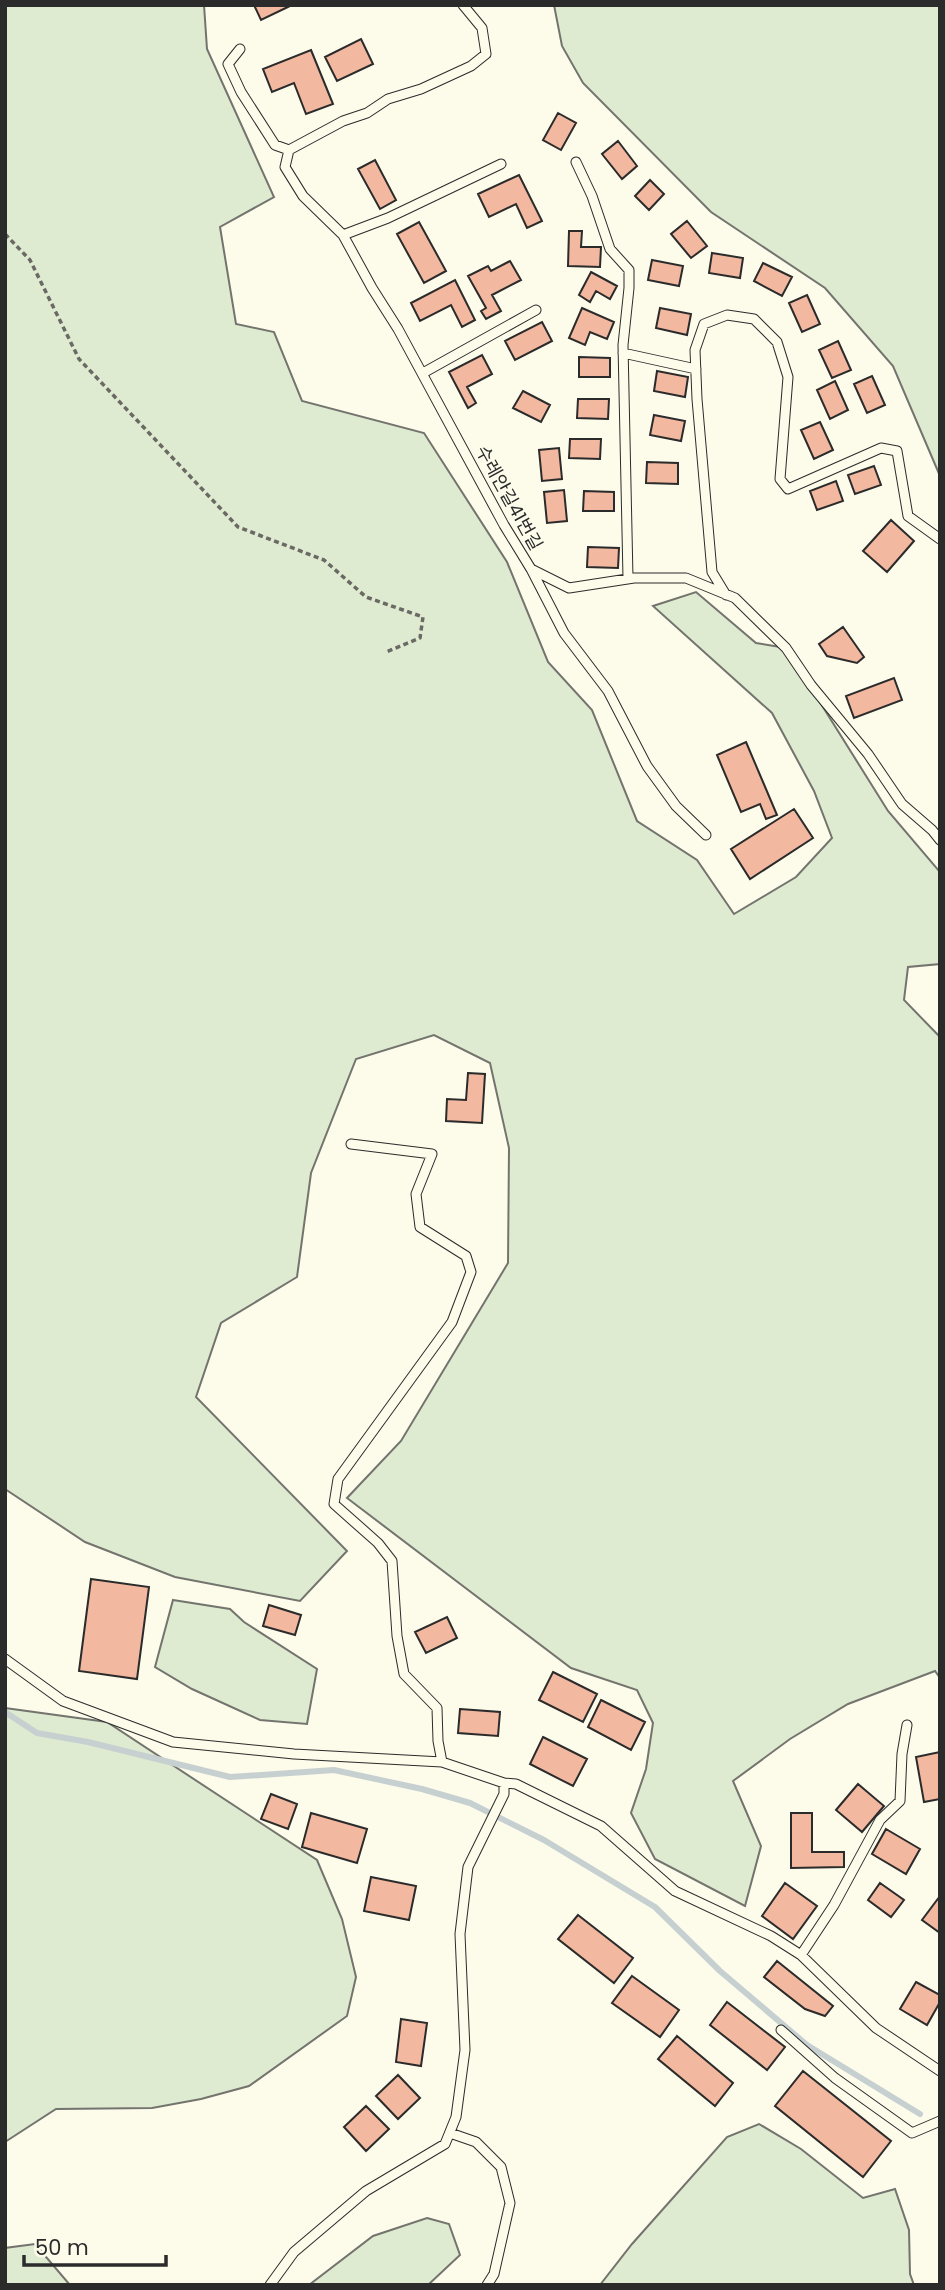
<svg xmlns="http://www.w3.org/2000/svg" width="945" height="2290" font-family="Poppins,'Noto Sans KR',sans-serif">
<rect width="100%" height="100%" fill="#fdfbea"/>
<path fill="#deebd1" stroke="#74746e" stroke-width="2" d="M5,5H204L207,49L274,197L220,227L236,324L274,332L302,401L424,433L507,562L548,662L592,710L637,821L697,860L734,914L796,877L832,838L814,791L772,713L653,606L696,592L756,643L786,648L888,811L940,872V964L908,967L904,1000L940,1037V1678L935,1671L848,1704L790,1739L733,1781L761,1846L745,1906L655,1859L631,1813L646,1769L653,1723L637,1690L571,1668L347,1498L401,1441L508,1263L509,1148L490,1063L434,1035L356,1059L311,1173L297,1277L221,1323L196,1397L347,1551L300,1601L175,1577L85,1542L5,1489Z
M554,5H940V476L893,366L825,288L711,212L583,83L562,46Z
M173,1600L230,1609L244,1622L317,1669L307,1724L260,1720L192,1689L155,1667Z
M5,1708L107,1722L317,1860L342,1919L356,1977L347,2016L249,2086L201,2099L152,2108L56,2109L5,2142Z
M759,2124L801,2149L863,2198L895,2189L909,2230L910,2274L914,2285H600L632,2244L727,2137Z
M427,2218L449,2224L460,2255L428,2285H309L373,2236Z
M35,2244L70,2285H5V2248Z"/>
<g fill="none" stroke-linecap="round" stroke-linejoin="round">
<path stroke="#c7d0d0" stroke-width="6" d="M5,1712L37,1733L88,1742L230,1777L334,1770L422,1789L470,1803L544,1840L655,1907L720,1971L807,2045L920,2114"/>
</g>
<path fill="#f2b8a0" stroke="#2b2b2b" stroke-width="2" d="M254,5H292L261,20Z
M361,39L373,64L337,81L325,57Z
M311,50L333,104L306,114L294,83L272,92L263,69Z
M558,113L576,123L561,150L543,140Z
M618,141L637,166L622,179L602,154Z
M375,160L396,200L380,209L358,169Z
M519,175L542,221L527,228L516,204L489,217L478,194Z
M650,180L664,194L649,210L635,196Z
M687,221L707,246L691,258L671,234Z
M419,222L446,271L424,283L397,234Z
M569,231H582L581,247H601L600,267L568,266Z
M712,253L743,258L740,278L709,273Z
M652,260L683,266L679,286L648,280Z
M510,261L521,280L492,295L501,311L486,319L481,311L486,308L468,276L488,266L491,271Z
M763,263L792,277L782,296L754,281Z
M591,272L617,286L610,299L596,291L590,302L579,295Z
M455,280L475,320L462,327L451,305L420,321L411,303Z
M807,295L820,324L802,332L789,303Z
M582,308L614,322L607,339L590,332L585,345L569,338Z
M660,308L691,314L687,335L656,328Z
M542,322L552,341L515,360L505,341Z
M838,341L851,370L832,378L819,350Z
M482,355L492,374L467,387L476,403L468,408L449,372Z
M579,357L610,358V377H579Z
M657,371L688,377L685,397L654,391Z
M872,376L885,405L867,413L854,384Z
M835,381L848,410L830,419L817,390Z
M523,391L550,405L541,422L513,408Z
M578,399H609L608,419L577,418Z
M654,415L685,421L681,441L650,435Z
M820,422L833,450L814,459L801,430Z
M570,439H601L600,459L569,458Z
M559,448L562,479L542,481L539,450Z
M647,462L678,463V484L646,483Z
M874,466L881,485L855,494L848,475Z
M836,481L843,501L817,510L810,491Z
M564,490L567,521L547,523L544,492Z
M584,491L614,492V511H583Z
M891,520L914,541L887,572L863,551Z
M588,547L619,548L618,568L587,567Z
M843,627L864,657L857,663L827,656L819,644Z
M894,678L902,700L854,718L846,696Z
M746,742L777,815L766,819L760,804L741,812L717,755Z
M794,809L813,838L750,879L731,849Z
M468,1073L485,1074L482,1123L446,1121L447,1099L466,1100Z
M91,1579L149,1587L137,1679L79,1671Z
M269,1605L301,1615L295,1635L263,1626Z
M447,1617L457,1638L426,1653L415,1632Z
M553,1672L597,1694L583,1722L539,1700Z
M601,1700L645,1722L631,1750L588,1727Z
M460,1709L500,1712L498,1736L458,1733Z
M543,1737L587,1759L573,1786L530,1764Z
M940,1752V1799L924,1802L916,1757Z
M858,1784L884,1806L862,1832L836,1810Z
M271,1794L297,1804L288,1829L261,1819Z
M311,1813L367,1829L357,1863L302,1847Z
M791,1813H812V1852H844V1867L791,1868Z
M886,1829L920,1849L906,1874L872,1854Z
M371,1877L416,1886L409,1920L364,1911Z
M785,1883L817,1906L793,1939L762,1916Z
M880,1883L904,1900L891,1917L868,1900Z
M940,1896V1933L922,1920Z
M578,1915L633,1958L614,1983L558,1939Z
M777,1961L833,2006L825,2016L805,2009L764,1977Z
M632,1976L679,2010L660,2037L612,2003Z
M916,1982L940,1995V2002L927,2025L900,2009Z
M727,2002L785,2047L767,2070L710,2025Z
M401,2019L427,2023L421,2066L396,2062Z
M677,2036L733,2083L715,2106L658,2059Z
M803,2071L891,2141L863,2177L775,2106Z
M398,2075L420,2098L398,2119L376,2096Z
M366,2106L389,2129L366,2151L344,2127Z"/>
<g fill="none" stroke-linecap="round" stroke-linejoin="round">
<g stroke="#2b2b2b" stroke-width="11">
<path id="lane" d="M240,49L228,64L241,92L275,145L289,150L285,167L303,196L343,235L372,288L398,329L504,525L531,569L569,588L634,578H686L735,598L786,648L811,685L868,754L902,804L932,830L940,840
M289,150L343,121L367,113L388,99L421,89L471,66L486,54L482,28L463,5
M576,162L592,196L610,249L629,270V288L623,345L628,578
M343,235L388,218L501,164
M623,353L696,369
M423,373L536,310
M531,569L564,633L608,691L647,766L676,806L706,835
M726,595L712,572L697,399L695,350L704,324L727,315L754,319L777,342L788,377L780,479L788,489L881,448L897,451L908,516L940,539
M351,1144L432,1154L416,1194L420,1227L466,1256L471,1272L452,1322L338,1479L334,1504L378,1543L392,1561L397,1636L404,1674L437,1708L438,1741L442,1762
M5,1659L63,1701L173,1742L294,1754L442,1762L504,1783L516,1784L601,1826L675,1891L771,1936L801,1955L876,2028L940,2071
M801,1955L834,1905L880,1820L900,1801L902,1754L907,1725
M781,2030L835,2078L912,2133L940,2121
M450,2133L476,2142L501,2167L510,2203L494,2274L487,2285
M270,2285L294,2252L366,2191L445,2144L456,2117L465,2050L460,1934L468,1867L504,1794V1783"/>
</g>
<path stroke="#6a6964" stroke-width="3.5" stroke-dasharray="5 3.5" stroke-linecap="butt" d="M5,234L30,260L79,359L238,527L324,560L366,597L423,617L420,638L386,652"/>
<use href="#lane" stroke="#fdfbea" stroke-width="9"/>
</g>
<g text-anchor="middle" stroke-width="5" stroke-linejoin="round" paint-order="stroke">
<g font-size="18" fill="#2b2b2b" stroke="#fdfbea">
<text transform="translate(509 498) rotate(61)" y="6">수레안길41번길</text>
</g>
</g>
<rect width="945" height="2290" fill="none" stroke="#2b2b2b" stroke-width="14"/>
<path d="M24 2255v10h142v-10" fill="none" stroke="#2b2b2b" stroke-width="3.5"/>
<text x="35" y="2255" font-size="21" fill="#2b2b2b" stroke="#fdfbea" stroke-width="5" paint-order="stroke">50 m</text>
</svg>
